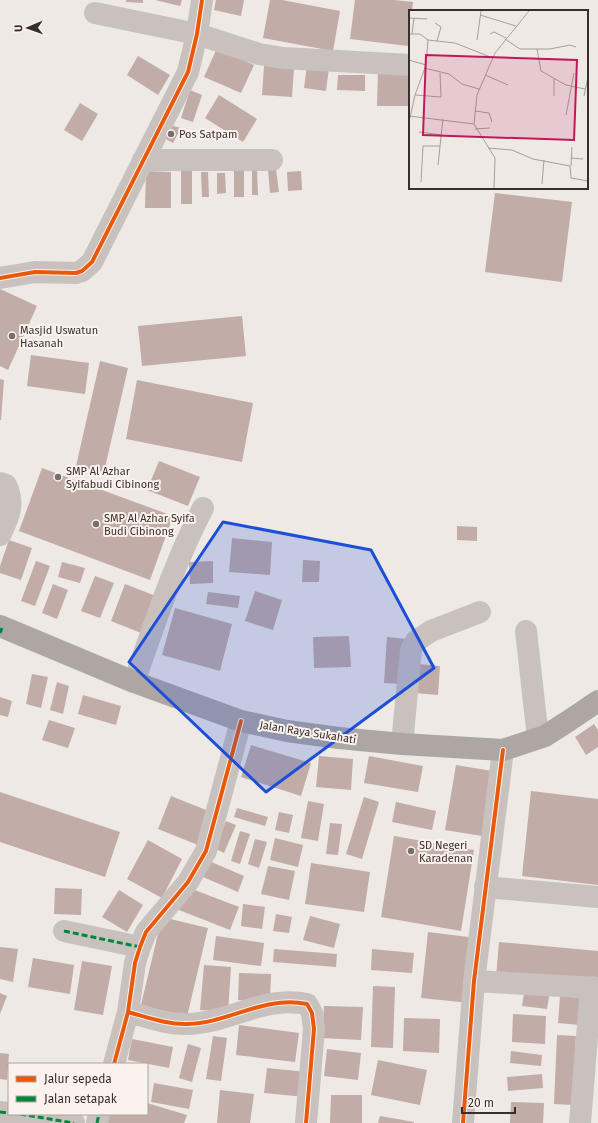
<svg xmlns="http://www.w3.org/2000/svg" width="598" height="1123" font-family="'Fira Sans',sans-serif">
<rect width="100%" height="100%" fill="#eee9e5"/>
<path fill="#c1aca7" d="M126,0H143V3L126,2Z
M155,0H182L180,6Z
M216,0H244L241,16L214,10Z
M270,0H282L340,11L333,51L263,38Z
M355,0H394L413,2L412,11H410V29L408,46L350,39Z
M217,48L254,65L241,93L204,77Z
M138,56L170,75L158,95L127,75Z
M307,65L329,68L326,91L304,88Z
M264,66L294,68L292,97L262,95Z
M378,70H410V106H377Z
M338,75H365V91L337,90Z
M190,90L202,95L193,122L181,118Z
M219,95L257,119L243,142L205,118Z
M80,103L98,114L82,141L64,130Z
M170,125L181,128L173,143L164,138Z
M234,166H244V197H234Z
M252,169H257L258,195H252Z
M276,169L279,192L270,193L268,170Z
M181,170H192V204H181Z
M146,171L171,172V208H145Z
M301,171L302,190L288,191L287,172Z
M201,172H208L209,197H202Z
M217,173H225L226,193L217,194Z
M495,193L572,202L562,282L485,272Z
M0,289L37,306L8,370L0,366Z
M242,316L246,356L142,366L138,326Z
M31,355L89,363L85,394L27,386Z
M100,361L128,368L104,472L76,466Z
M0,379L4,380L1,420H0Z
M137,380L253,403L242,462L126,439Z
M159,461L200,477L188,506L147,490Z
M42,468L173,516L150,580L19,531Z
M457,526L477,527V541L457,540Z
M232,538L272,542L270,575L229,572Z
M9,540L32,548L21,580L0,573V566Z
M303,560L320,561L319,582H302Z
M36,561L50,566L35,606L21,601Z
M213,561V583L190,584L189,562Z
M62,562L85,568L80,583L58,577Z
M95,576L114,583L100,618L81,611Z
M53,584L68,590L57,619L42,613Z
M125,584L156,596L141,633L111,621Z
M255,591L282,600L273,630L245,621Z
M208,592L240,596L238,608L206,604Z
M175,608L232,624L220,671L162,655Z
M349,636L351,667L314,668L313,637Z
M387,637L407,639L403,684L384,683Z
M417,664L440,666L438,695L414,693Z
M32,674L48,677L41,708L26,704Z
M57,682L69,686L63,714L50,710Z
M83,695L121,706L116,725L78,714Z
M0,697L12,701L8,717L0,715Z
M49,720L75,728L68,748L42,740Z
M594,724L598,730V747L586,755L575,737Z
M251,745L311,763L301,796L241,777Z
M319,756L353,759L351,790L316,787Z
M369,756L423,766L418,792L364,783Z
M456,765L492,771L482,836L445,830Z
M531,791L598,799V885L522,876Z
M0,792L120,832L105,877L0,842Z
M171,796L211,812L198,845L158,829Z
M364,797L379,802L362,859L346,854Z
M308,801L324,804L318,841L301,838Z
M396,802L436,811L432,830L392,822Z
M237,808L268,817L265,826L234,817Z
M279,812L293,815L289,833L275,830Z
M226,821L236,825L224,853L214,848Z
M330,823L342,824L338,855L326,854Z
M240,831L250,834L240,864L231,861Z
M394,836L474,850L461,931L381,917Z
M275,838L303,845L298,867L270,860Z
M255,839L267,842L259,868L248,864Z
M148,840L182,859L162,898L127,879Z
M209,861L244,876L238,892L203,877Z
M311,863L370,872L364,912L305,904Z
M268,866L295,871L289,900L261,894Z
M187,887L239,907L230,930L179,910Z
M55,888L82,889L81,915L54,914Z
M119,890L143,905L127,932L102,917Z
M243,904L265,907L262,929L241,926Z
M276,914L292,917L289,933L273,931Z
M310,916L340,924L334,948L303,940Z
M162,917L208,928L186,1021L140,1009Z
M428,932L477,938L470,1003L421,998Z
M216,936L264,943L261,966L213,960Z
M499,942L598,951V985L496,977Z
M0,947L18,949L13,982L0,979Z
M274,949L337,954L336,967L273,962Z
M372,949L414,953L412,973L371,970Z
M33,958L74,965L70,994L28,987Z
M82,961L112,966L103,1015L74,1010Z
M204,965L231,967L228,1012L200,1010Z
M239,973L271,974L270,1001L238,1000Z
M373,986L395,987L393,1048L371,1047Z
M525,987L550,991L547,1009L522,1006Z
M0,993L7,996L0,1014Z
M560,996L582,998L580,1025L558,1023Z
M324,1006L363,1007L361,1040L322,1038Z
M513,1014L546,1016L545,1044L512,1042Z
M404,1018L440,1019L439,1053L403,1051Z
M239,1025L299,1033L295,1062L236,1055Z
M557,1035L576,1036L572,1105L554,1104Z
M213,1036L227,1038L221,1081L206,1079Z
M132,1039L173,1047L169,1068L128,1060Z
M188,1044L201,1048L192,1082L179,1078Z
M327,1049L361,1053L358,1080L324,1076Z
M511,1051L542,1055L541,1066L510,1063Z
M0,1053L9,1054L7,1080L0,1079Z
M378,1060L427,1070L420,1105L371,1095Z
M267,1068L307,1072L305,1097L264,1093Z
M542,1074L543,1088L508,1091L507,1077Z
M154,1083L193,1090L189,1109L151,1102Z
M220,1090L254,1094L250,1123H217Z
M331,1095H362V1123H330Z
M511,1102L544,1103L543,1123H510Z
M147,1103L187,1115L184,1123H107L110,1114H147Z
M380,1116L414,1122V1123H378Z"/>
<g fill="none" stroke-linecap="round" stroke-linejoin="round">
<path stroke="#c8c1be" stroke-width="22" d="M95,13L197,34L259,54L283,58L410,65
M143,160H272
M0,278L35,272L76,273L82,271L92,262L188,72L197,34L202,0
M0,483L6,485C15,504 9,517 0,535
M526,631L538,738
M134,682C155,623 174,563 203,508
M402,744L411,650L416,641L431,631L480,612
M485,887L598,897
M64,931L140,947
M474,981L598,988
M128,1012C147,1017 168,1025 188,1024C229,1023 264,995 307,1004L312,1013L314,1029L306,1123
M114,1064L128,1012L135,963L140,947L146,932L188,882L206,851L241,721
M0,1112L9,1113
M20,1114L74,1123
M97,1123L99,1114
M463,1123L474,981L503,750
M580,1123L591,987"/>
<path stroke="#ada6a3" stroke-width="22" d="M0,626L134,682L241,721L287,731L339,738L402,744L503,750L545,736L570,720L598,701"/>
<path stroke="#00873e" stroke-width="3" stroke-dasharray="6 3" stroke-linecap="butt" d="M0,633L2,628
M64,931L140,947
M0,1112L9,1113
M20,1114L74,1123
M97,1123L99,1114"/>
<g stroke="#faf3ed" stroke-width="6">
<path id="cycleway" d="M0,278L35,272L76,273L82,271L92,262L188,72L197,34L202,0
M128,1012C147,1017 168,1025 188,1024C229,1023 264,995 307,1004L312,1013L314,1029L306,1123
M114,1064L128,1012L135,963L140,947L146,932L188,882L206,851L241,721
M463,1123L474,981L503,750"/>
</g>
<use href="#cycleway" stroke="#e8590c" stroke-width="4"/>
</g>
<path fill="#1d4ed8" fill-opacity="0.2" stroke="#1d4ed8" stroke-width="3" stroke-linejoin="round" d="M223,522L371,550L434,668L266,792L129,662Z"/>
<g fill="#786f6c" stroke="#faf3ed" stroke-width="1.5">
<circle cx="171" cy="134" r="4"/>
<circle cx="12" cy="336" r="4"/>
<circle cx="58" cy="477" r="4"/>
<circle cx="96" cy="524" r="4"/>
<circle cx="411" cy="851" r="4"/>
</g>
<g text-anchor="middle" stroke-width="4" stroke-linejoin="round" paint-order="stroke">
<g font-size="11" fill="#392e2b" stroke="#faf3ed" text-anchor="start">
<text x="179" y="138">Pos Satpam</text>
<text x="20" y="334">Masjid Uswatun<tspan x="20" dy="13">Hasanah</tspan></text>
<text x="66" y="475">SMP Al Azhar<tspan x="66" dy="13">Syifabudi Cibinong</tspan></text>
<text x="104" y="522">SMP Al Azhar Syifa<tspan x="104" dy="13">Budi Cibinong</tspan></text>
<text x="419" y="849">SD Negeri<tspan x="419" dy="13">Karadenan</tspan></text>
</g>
<g font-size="11" fill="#392e2b" stroke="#faf3ed">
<text transform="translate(308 732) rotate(9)" y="4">Jalan Raya Sukahati</text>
</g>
</g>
<g transform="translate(409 10)">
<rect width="179" height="179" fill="#eee9e5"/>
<path fill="none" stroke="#a69e9b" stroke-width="1" d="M71,5L107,16M0,8L18,9M26,13L32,17L28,31M0,24H11L19,30M3,24L5,8M81,24L85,22L97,28M96,29L111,39H141L161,35L167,37M19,30L46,33L84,48M68,30L72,1M128,39L132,61L157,75L176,79M0,50L17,55M15,58L40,64L53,74L70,79M76,65L99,75M6,85L32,87L31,63M145,86V69M175,86L179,67M66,101L80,103L83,112M157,105L165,63M0,106L65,114M0,112L6,85L17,55L19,30M66,119L81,118M10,122L33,125M79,138L103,140L124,149L161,156L162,168L179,171M162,148L174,149M29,155L34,109M162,156L163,137M12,172L14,136H31M133,174L135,150M85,178L86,148L65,114L68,85L86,43L120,1"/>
<path fill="#c2185b" fill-opacity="0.15" stroke="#c2185b" stroke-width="2" d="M17,45L168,50L165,130L14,125Z"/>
<rect width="179" height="179" fill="none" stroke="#392e2b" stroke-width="2"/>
</g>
<rect x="8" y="1063" width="140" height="52" fill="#faf3ed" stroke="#ada49f"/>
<rect x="16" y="1076" width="20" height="6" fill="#e8590c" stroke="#ada49f"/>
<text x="44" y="1083" font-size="12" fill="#392e2b">Jalur sepeda</text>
<rect x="16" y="1096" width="20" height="6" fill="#00873e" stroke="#ada49f"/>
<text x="44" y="1103" font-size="12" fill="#392e2b">Jalan setapak</text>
<g transform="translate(28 28) rotate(268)" stroke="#faf3ed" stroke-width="3" paint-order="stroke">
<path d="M0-3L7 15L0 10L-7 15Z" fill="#392e2b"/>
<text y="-6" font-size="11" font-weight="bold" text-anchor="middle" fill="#392e2b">U</text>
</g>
<path d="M462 1107v6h53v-6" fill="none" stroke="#392e2b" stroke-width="2"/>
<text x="468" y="1107" font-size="12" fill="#392e2b" stroke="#faf3ed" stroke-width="3" paint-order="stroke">20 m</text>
</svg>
